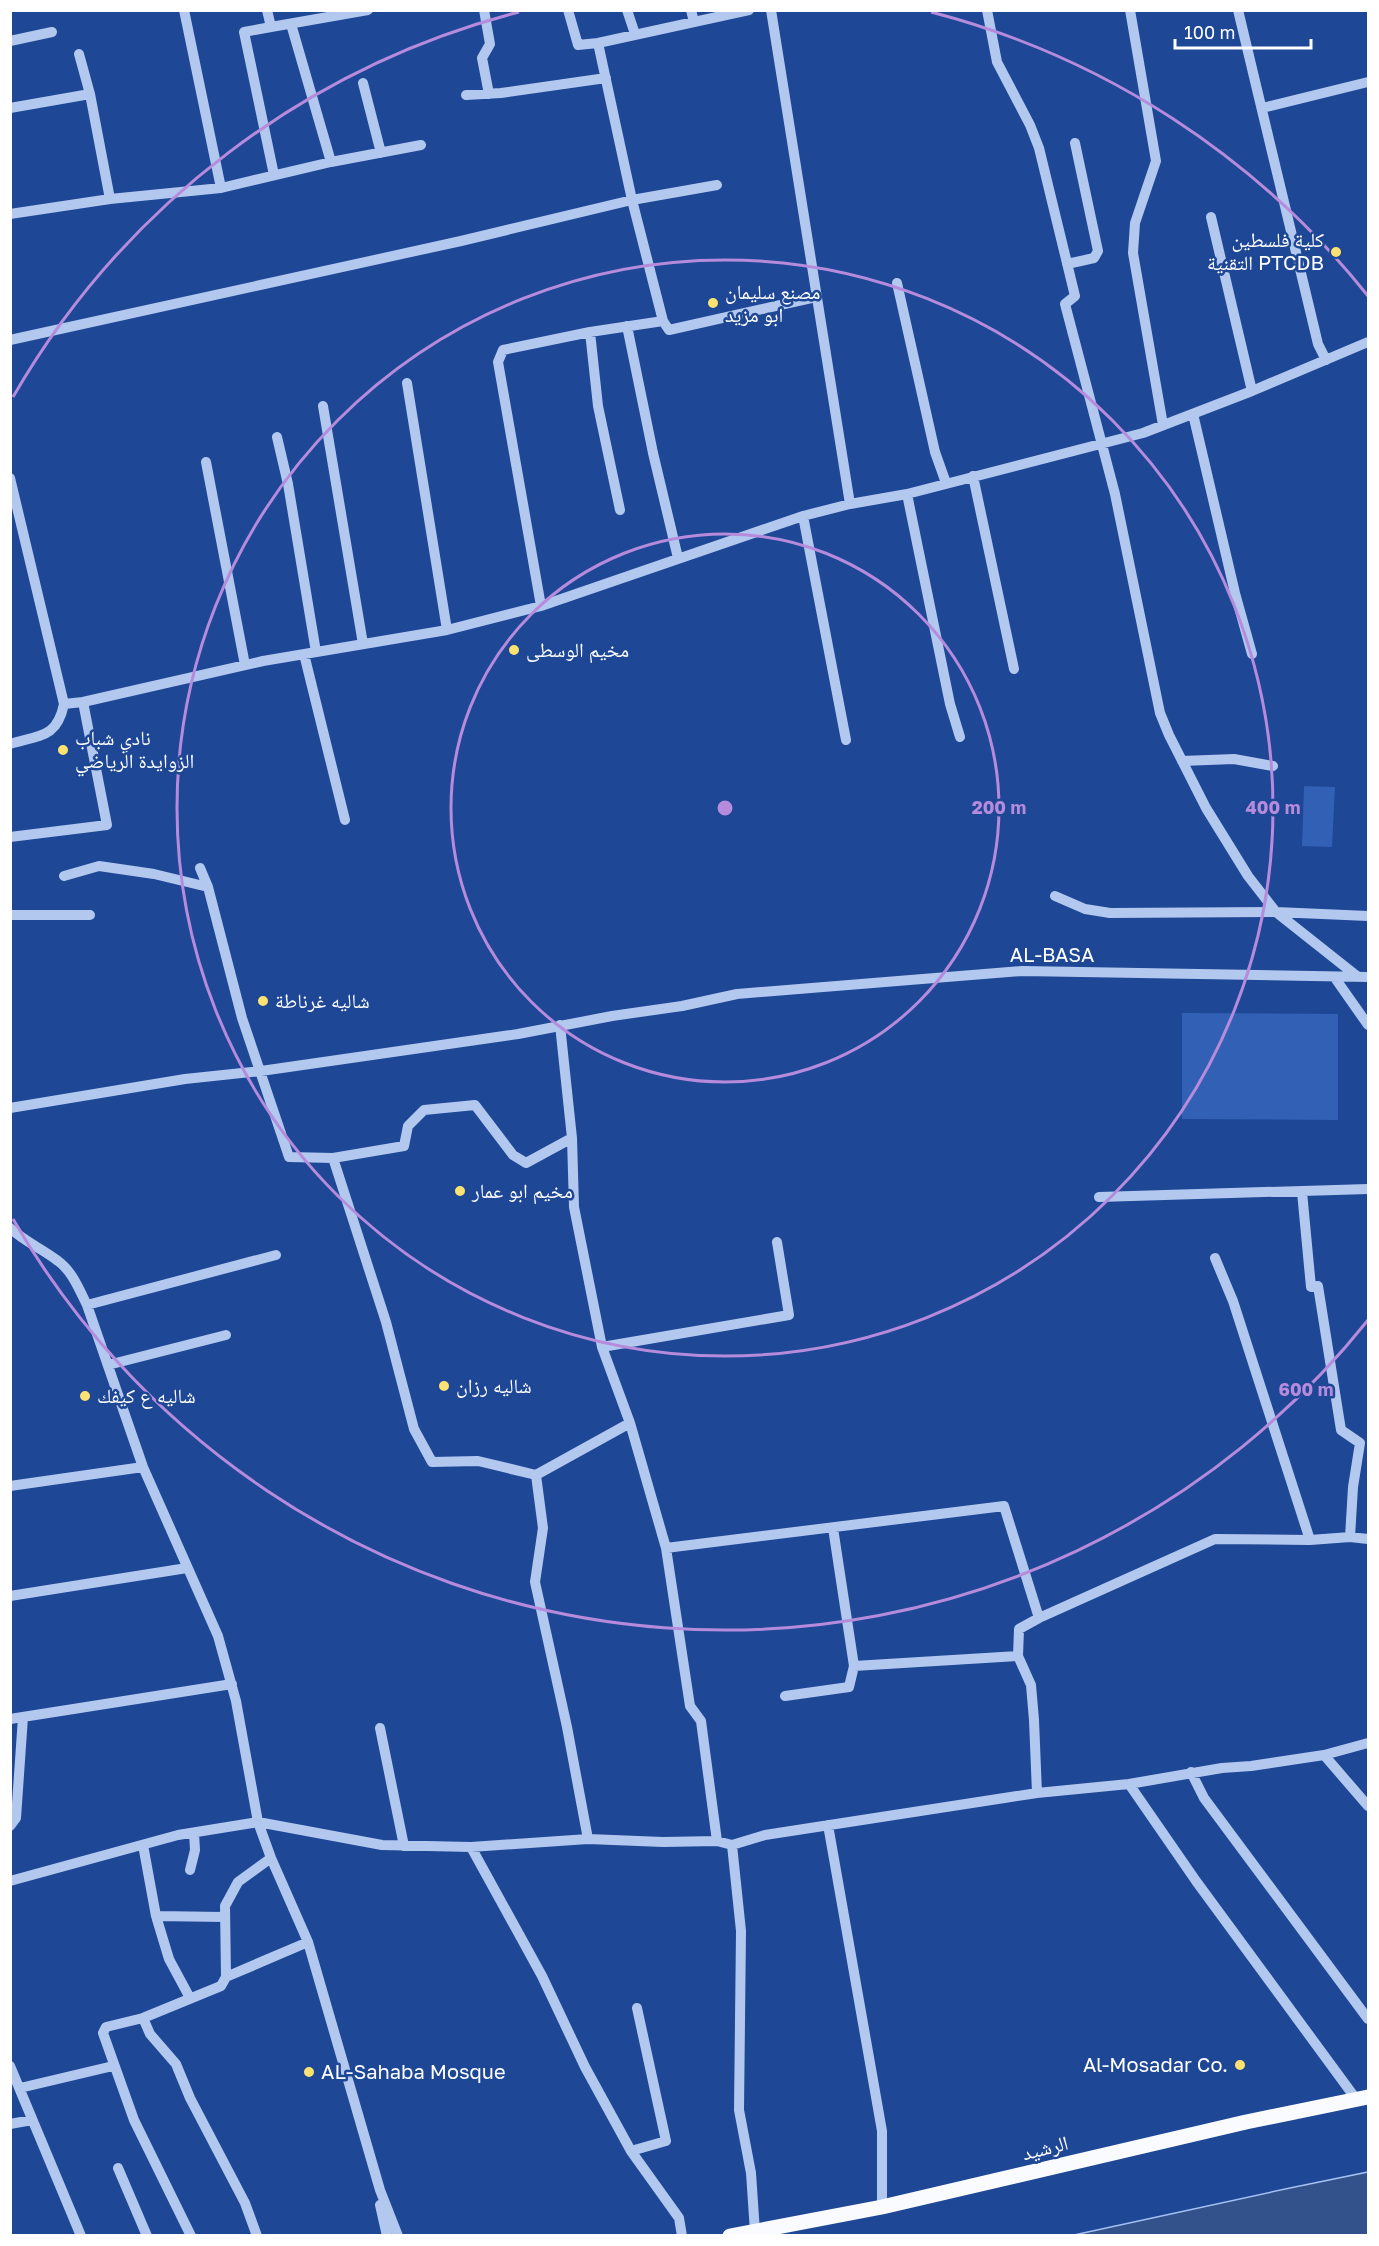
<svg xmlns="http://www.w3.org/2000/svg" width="1379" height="2246" font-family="'Golos Text','Noto Naskh Arabic',sans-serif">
<rect width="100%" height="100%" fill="#1e4796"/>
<path fill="#3260b4" d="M1304,786L1335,787L1332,847L1302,846Z
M1182,1013L1338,1014V1120L1182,1119Z"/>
<path fill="#33518b" stroke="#a5c1f1" stroke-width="1.5" d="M1368,2172V2235H1074L1290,2188Z"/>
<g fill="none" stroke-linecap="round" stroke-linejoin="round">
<path stroke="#b2c8ef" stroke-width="10" d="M184,10L221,188
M267,10L271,27L244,32L274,175
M484,10L490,44L482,58L489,94
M568,10L578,45L598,43L632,200L663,321L669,330L816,297
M627,10L635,34
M691,10L694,22
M771,10L850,504
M987,10L997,62L1030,125L1039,148L1075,296L1065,304L1115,494L1160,713L1169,735L1206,808L1248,876L1276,912L1358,977
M1130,10L1156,161L1135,223L1133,253L1163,425
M1238,10L1318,344L1326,360
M291,24L331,162
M271,27L368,10
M10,41L52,32
M598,43L749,10
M79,54L90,94L110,199
M363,83L381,153
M466,95L501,93L606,78
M10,108L90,94
M1262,108L1368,82
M10,214L110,199L221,188L331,162L421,145
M1211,217L1252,391
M1067,264L1094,258L1098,251L1075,143
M897,283L935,452L946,483
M627,326L653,453L678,558
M590,332L598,406L620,510
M10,340L461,241L632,200L717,185
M407,383L447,630
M323,406L363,644
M1193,414L1235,593L1252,654
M277,437L288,484L316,652
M206,462L245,665
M973,476L1014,669
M10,478L64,704C57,738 40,735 10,744
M907,494L950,704L960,737
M803,516L846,740
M541,606L498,362L503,350L590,332L663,321
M304,654L345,820
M64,704L83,702L263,661L447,630L541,606L803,516L850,504L907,494L1143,433L1252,391L1368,342
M1182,761L1234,759L1273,766
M10,837L107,825L83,702
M200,868L208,887L242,1018L289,1157L333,1158L404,1146L408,1126L424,1110L475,1105L513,1155L526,1163L572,1138
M64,876L99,866L154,874L208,887
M1055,896L1085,909L1110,913L1276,912L1368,916
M10,915H90
M1335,978L1368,1025
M560,1025L572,1138L574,1207L602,1347L630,1423L666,1548L690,1706L701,1721L717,1841
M10,1108L185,1079L261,1071L518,1034L612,1016L682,1006L737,994L1022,971L1368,977
M333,1158L386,1322L414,1429L432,1462L478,1461L536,1475L630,1423
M1302,1192L1311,1287L1318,1286L1341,1430L1360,1443L1353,1487L1350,1537
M1099,1197L1368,1189
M10,1228C25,1242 43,1249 58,1261C72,1271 79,1289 87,1305L143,1467L218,1636L236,1701L258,1822L271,1858L308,1942L380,2190L398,2236
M1215,1258L1233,1301L1310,1540
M87,1305L276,1255
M602,1347L789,1315L777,1242
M108,1365L226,1335
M536,1475L543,1528L535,1582L567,1727L588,1839
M10,1486L143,1467
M833,1528L854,1666
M666,1548L1004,1506L1039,1618
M10,1596L187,1568
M785,1696L849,1687L854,1666L1018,1656
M10,1719L232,1684
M380,1728L404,1846
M1324,1755L1368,1806
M1191,1772L1204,1798L1368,2019
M1129,1784L1196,1881L1356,2099
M1037,1793L1034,1720L1031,1685L1018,1656L1019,1629L1039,1618L1215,1539L1310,1540L1350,1537L1368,1539
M828,1825L882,2131V2207
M10,1826L16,1818L23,1717
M143,1845L156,1916L169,1959L190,1998
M732,1845L741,1931L739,2110L751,2173L755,2232
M471,1847L542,1976L585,2067L631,2151L679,2218L682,2236
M190,1870L195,1850L194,1833
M10,1881L178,1835L258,1822L382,1845L471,1847L588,1839L663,1842L717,1841L732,1845L765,1835L1037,1793L1129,1784L1222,1768L1251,1766L1324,1755L1368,1743
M156,1916L224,1917
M226,1977L225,1906L238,1882L271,1858
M143,2018L150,2034L176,2064L190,2098L245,2203L257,2236
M10,2066L81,2236
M20,2088L113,2066
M10,2124L32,2120
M631,2151L666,2141L637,2008
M118,2168L147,2236
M380,2205L387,2236
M191,2236L134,2120L103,2033L106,2027L143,2018L221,1986L226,1977L308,1942"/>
<path stroke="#fafbff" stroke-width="15" d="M730,2236L882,2207L1246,2122L1368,2097"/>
</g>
<g fill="none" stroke="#b68bdc" stroke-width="3">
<circle cx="725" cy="808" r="274"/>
<circle cx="725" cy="808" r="548"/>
<path d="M1368 1320A822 822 0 0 1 13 1219M13 397A822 822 0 0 1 519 12M931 12A822 822 0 0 1 1368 296"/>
</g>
<g fill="#fee271" stroke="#1e4796" stroke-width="2">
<circle cx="1336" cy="252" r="6"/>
<circle cx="713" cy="303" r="6"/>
<circle cx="514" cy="650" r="6"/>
<circle cx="63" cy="750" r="6"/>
<circle cx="263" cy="1001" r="6"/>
<circle cx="460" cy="1191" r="6"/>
<circle cx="444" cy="1386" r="6"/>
<circle cx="85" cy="1396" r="6"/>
<circle cx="1240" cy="2065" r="6"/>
<circle cx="309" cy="2072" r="6"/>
</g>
<g text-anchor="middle" stroke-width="5" stroke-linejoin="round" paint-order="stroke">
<g font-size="20" fill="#fff" stroke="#1e4796" text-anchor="start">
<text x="1324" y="247" text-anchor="end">كلية فلسطين<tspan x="1324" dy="23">التقنية PTCDB</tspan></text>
<text x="725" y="299">مصنع سليمان<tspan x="725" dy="23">ابو مزيد</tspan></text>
<text x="526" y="657">مخيم الوسطى</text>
<text x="75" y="745">نادي شباب<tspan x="75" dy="23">الزوايدة الرياضي</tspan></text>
<text x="275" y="1008">شاليه غرناطة</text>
<text x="472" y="1198">مخيم ابو عمار</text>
<text x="456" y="1393">شاليه رزان</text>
<text x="97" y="1403">شاليه ع كيفك</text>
<text x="1228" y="2072" text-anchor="end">Al-Mosadar Co.</text>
<text x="321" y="2079">AL-Sahaba Mosque</text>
</g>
<g font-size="20" fill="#fff" stroke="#1e4796">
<text x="1052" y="962">AL-BASA</text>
<text transform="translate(1045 2148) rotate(-14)" y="7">الرشيد</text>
</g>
</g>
<circle cx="725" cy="808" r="9" fill="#b68bdc" stroke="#1e4796" stroke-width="3"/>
<g font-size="18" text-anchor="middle" font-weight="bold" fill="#b68bdc" stroke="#1e4796" stroke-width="5" stroke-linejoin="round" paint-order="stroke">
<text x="999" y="814">200 m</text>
<text x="1273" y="814">400 m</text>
<text x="1306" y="1396">600 m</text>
</g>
<rect width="1379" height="2246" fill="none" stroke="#ffffff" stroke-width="24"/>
<path d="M1175 39v9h136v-9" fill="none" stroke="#ffffff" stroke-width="3"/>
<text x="1184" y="39" font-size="18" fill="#ffffff" stroke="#1e4796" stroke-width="4.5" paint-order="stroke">100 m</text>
</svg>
